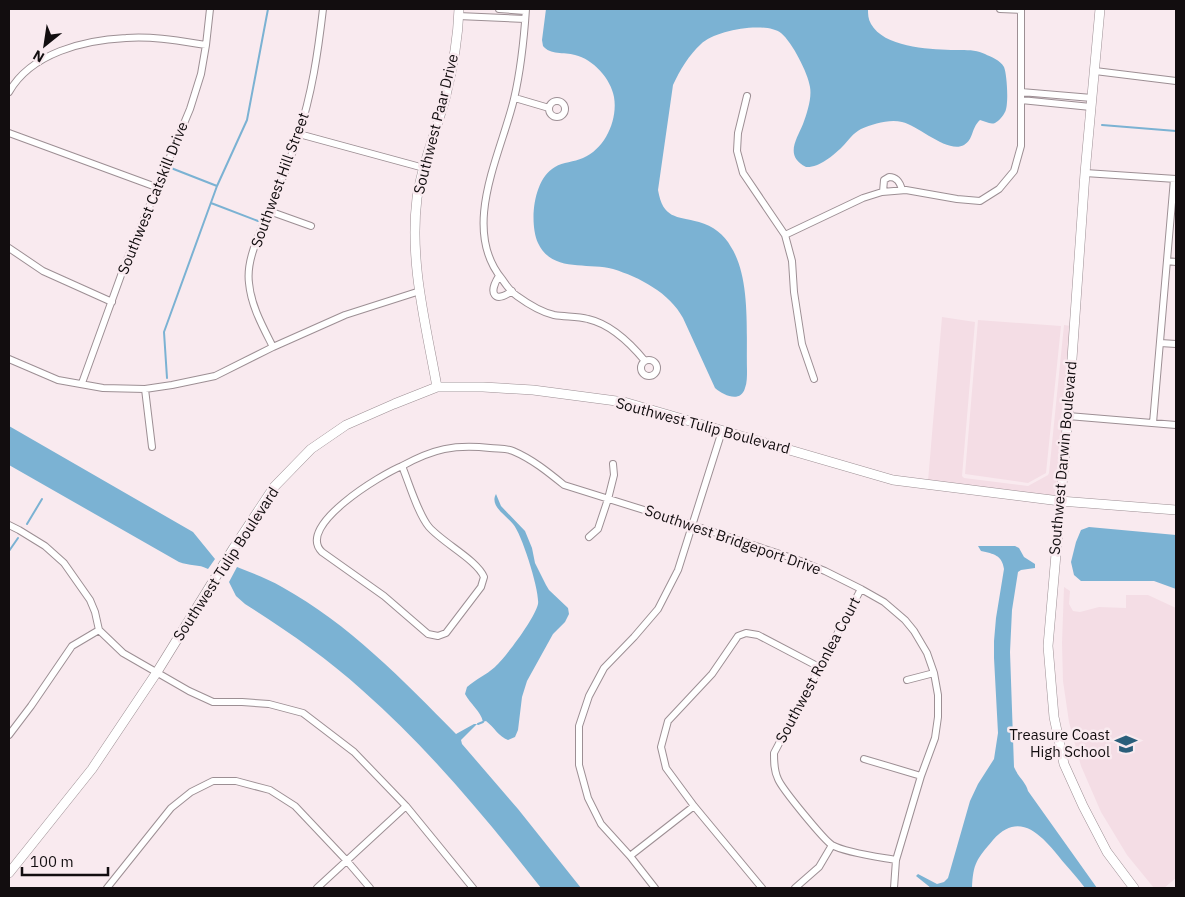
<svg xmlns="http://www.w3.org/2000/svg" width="1185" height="897" font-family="'IBM Plex Sans',sans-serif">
<rect width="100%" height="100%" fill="#f9eaef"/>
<path fill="#f4dde5" d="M942,317L975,322L962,476L964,478L1028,486L1048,475L1049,473L1064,325L1071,326L1057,498L928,481Z
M978,320L1061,326L1046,473L1028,483L965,474Z
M1064,587L1070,591L1069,604L1073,611L1080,612L1099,607L1126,608V595H1148L1176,608V878L1164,888H1154L1127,855L1101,812L1081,766L1069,722L1063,681L1062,643Z"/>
<path fill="#7bb2d3" d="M546,9H868C868,14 868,19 871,24C884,47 927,49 951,50C962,50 976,49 985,54C991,57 1000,60 1004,67C1007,74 1009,105 1005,112C1003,116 999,121 995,123C990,125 985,121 980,120C971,128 974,139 964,145C948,154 919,126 902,122C889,119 873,124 861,129C853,133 848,141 842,147C833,156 818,168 806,167C784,156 797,139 803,124C807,113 812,98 810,87C808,73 792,42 781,33C765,21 715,30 701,44C689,55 680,70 673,85L658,190C663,219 676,216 699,222C713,226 724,234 731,247C751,278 746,334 747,371C747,376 747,383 745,388C741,403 724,396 715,388L683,318C670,293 639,277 613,269C587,262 552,273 538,243C529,223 533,179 555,167C563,162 574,162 583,158C605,149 618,120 614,97C611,79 593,59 575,55C564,52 550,55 543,46L542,40Z
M9,426L193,532L215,559L208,569C199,564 189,566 179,562L9,465Z
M496,494L501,506L525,531L532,548L535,563L546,585L549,590L568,608L569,614L565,622L553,634L527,681L522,697L518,730L515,737L508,740C499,737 494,727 486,721L483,722C481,711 470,704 465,694L467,687C476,679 486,675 495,667C506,657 535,618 538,604C540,592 522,534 513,524C507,516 489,506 496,494Z
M1089,527L1176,535V589L1154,581H1081L1074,575L1071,562L1076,542L1081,530Z
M978,546H1015L1019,548L1024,557L1035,564V568L1021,570L1018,572L1012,610L1010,652L1014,767C1018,777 1026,782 1028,791L1097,888H1085C1079,880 1072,872 1065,864C1046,841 1022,807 993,840C977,859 973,863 972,888H931L916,876L918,874L937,884L944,882L948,878L970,801L978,784L994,759L998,733L994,658V641L996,618L1004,569C1002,555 994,554 981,551Z
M237,567C252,573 268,579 282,587C349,624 403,680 456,734L474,724H477L461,740L462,744L518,809L581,888H541C486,818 429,749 362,690C327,658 286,630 245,604L236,596L229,582Z"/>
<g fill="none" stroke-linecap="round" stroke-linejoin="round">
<path stroke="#7bb2d3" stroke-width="2" d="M1102,125L1176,131
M171,168L217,186
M211,203L258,221
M167,378L164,332L217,186L247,120L268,9
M27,524L42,499
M9,551L18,538
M478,724L483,722"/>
<g stroke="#9d8f94" stroke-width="8">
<path id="street" d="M499,9L525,11
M526,9C524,39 521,69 514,99C501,154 460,228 502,279C506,285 511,292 517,296C528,304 541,312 554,315C565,317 577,316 588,319C610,324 631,344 645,361
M1000,9L1021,10
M458,16L525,19
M1095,71L1176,81
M9,92C31,53 84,40 126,38C153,36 180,41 206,45
M1021,92L1092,98
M747,96L738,133L737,151L743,173L785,235L792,261L794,292L802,344L814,379
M515,98L549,108
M1021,100L1091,107
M549 109a8 8 0 1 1 16 0a8 8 0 1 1-16 0Z
M9,133L156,187
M299,134L424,168
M1085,173L1176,179
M883,192L884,180L889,177C897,177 900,182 902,190
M269,211L311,226
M785,235L863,198L882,192L906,190L957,199L980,201L999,189L1014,171L1021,146V9
M9,248L43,271L112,302
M1167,261L1176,262
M499,276C488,293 494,304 512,291
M1160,343L1176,344
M273,347C263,327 251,306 249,283C246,260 259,235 268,214C278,188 290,162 298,136C312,94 318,52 323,9
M9,359L58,380L103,388L145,389L172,385L215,376L273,347L345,315L420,291
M641 368a8 8 0 1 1 16 0a8 8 0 1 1-16 0Z
M82,383L124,267L190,109L201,74L206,45L210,9
M145,389L152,447
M1068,416L1176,425
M1153,423L1174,179
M402,466C433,449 454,444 490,448C498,449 506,448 513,451C532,459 548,472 564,485L692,525L795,559L825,571L861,589L884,602L905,620L914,631L927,653L934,673L938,695V717L935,738L921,776L896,860L894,888
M402,466C409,483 418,514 429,527C443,543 477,560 484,577L481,587L446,633L438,636L428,634L384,596L322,552C295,526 382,474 402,466Z
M9,525L19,530L45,546L64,563L90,600L95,612L99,630L123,653L189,691L213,702H242L269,704L303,713L354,752L406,806L473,888
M589,537L598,529L608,499L614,475L613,464
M861,589L774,753C774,762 774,771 778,779C782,789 824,840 832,845C846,853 879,857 896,860
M907,680L934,673
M9,735L31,706L72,646L99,630
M864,759L921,776
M630,856L694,806
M107,888L171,808L191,792L213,781H236L270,790L295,806L347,861L370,888
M317,888L406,806
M655,888L630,856L601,824L588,798L579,765V726L589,696L604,668L634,637L658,609L678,570L722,431
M762,888L694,806L666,768L661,747L668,721L712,674L738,636L746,633L758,635L819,667
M795,888L819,867L832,845"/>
</g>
<g stroke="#9d8f94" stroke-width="10">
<path id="secondary" d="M1100,9L1085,173L1068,416L1048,646L1054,717L1064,764L1083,806L1107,852L1134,888
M437,387C426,325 409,262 417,198C422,163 437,130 446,95C453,67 458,38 459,9
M9,873L92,769L157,672L233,549L274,487L311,449L346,425L394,404L437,387H483L533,390L624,402L893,480L1060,501L1176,510"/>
</g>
<use href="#street" stroke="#fff" stroke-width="6"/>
<use href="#secondary" stroke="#fff" stroke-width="9"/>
</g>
<defs>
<g id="school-bare" transform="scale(1.725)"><path d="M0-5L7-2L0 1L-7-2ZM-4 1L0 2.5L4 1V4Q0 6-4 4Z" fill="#2a5e7a" stroke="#f9eaef" stroke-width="2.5" paint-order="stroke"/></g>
</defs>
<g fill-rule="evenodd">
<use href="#school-bare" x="1126" y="744"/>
</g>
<g text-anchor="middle" stroke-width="5" stroke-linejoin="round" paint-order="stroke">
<g font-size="15" fill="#120d0f" stroke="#f9eaef">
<text transform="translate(436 124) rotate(-76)" y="5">Southwest Paar Drive</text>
<text transform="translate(280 180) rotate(-70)" y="5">Southwest Hill Street</text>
<text transform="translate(153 198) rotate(-68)" y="5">Southwest Catskill Drive</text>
<text transform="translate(703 426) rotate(15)" y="5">Southwest Tulip Boulevard</text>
<text transform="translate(1063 458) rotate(-85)" y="5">Southwest Darwin Boulevard</text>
<text transform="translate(733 540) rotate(19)" y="5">Southwest Bridgeport Drive</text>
<text transform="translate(226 564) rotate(-57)" y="5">Southwest Tulip Boulevard</text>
<text transform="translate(818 670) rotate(-62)" y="5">Southwest Ronlea Court</text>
</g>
<g font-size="15" fill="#120d0f" stroke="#f9eaef" text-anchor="end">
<text x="1110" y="740">Treasure Coast<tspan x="1110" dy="17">High School</tspan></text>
</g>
</g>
<rect width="1185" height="897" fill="none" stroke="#120d0f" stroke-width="20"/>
<g transform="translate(45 45) rotate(210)" stroke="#f9eaef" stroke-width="4" paint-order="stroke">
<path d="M0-4L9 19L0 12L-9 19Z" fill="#120d0f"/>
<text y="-8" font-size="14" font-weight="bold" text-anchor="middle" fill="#120d0f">N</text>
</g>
<path d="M22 867v8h86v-8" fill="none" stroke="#120d0f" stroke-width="2.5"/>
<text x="30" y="867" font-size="15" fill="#120d0f" stroke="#f9eaef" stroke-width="4" paint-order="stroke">100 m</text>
</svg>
